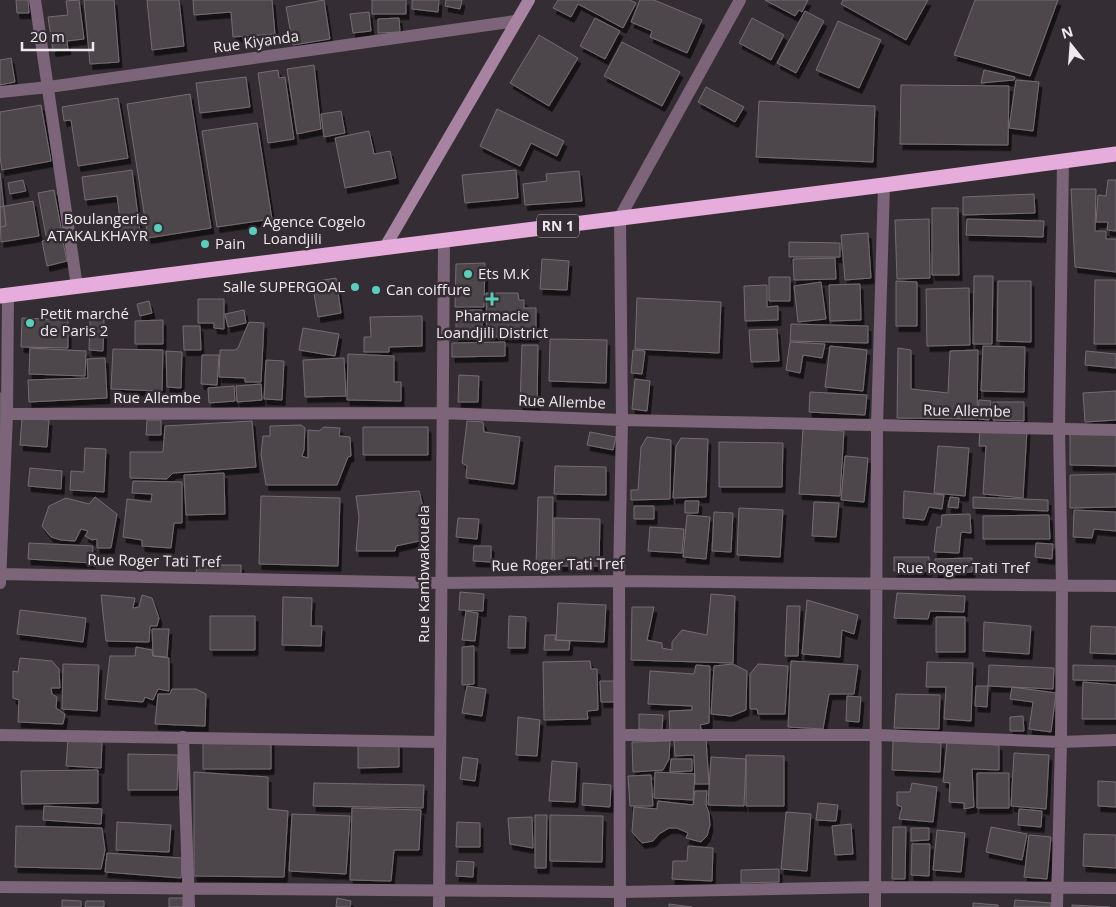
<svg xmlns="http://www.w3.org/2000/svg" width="1116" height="907" font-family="'Open Sans',sans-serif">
<defs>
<filter id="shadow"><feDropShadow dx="3" dy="5.5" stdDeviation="0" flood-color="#0009"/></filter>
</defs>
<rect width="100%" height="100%" fill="#342d33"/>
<path fill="#4e464c" stroke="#746c72" filter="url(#shadow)" d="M16,0H28L29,13H17Z
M79,0L84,39L67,41L68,49L53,51L48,17L68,15L66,1Z
M84,0H114L119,62L90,64Z
M147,0H179L184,46L152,50Z
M193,0H272L275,34L233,37L231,12L194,15Z
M324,0L330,39L293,45L286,7Z
M372,0H406V14H372Z
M412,0H439L438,12L412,9Z
M446,0H462L460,9L445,6Z
M558,0H630L636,3L623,28L578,4L571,17L553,8Z
M640,0H654L702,20L687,53L650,37L652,31L631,22Z
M765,0H808L802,12L799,10L795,16Z
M843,0H928L906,40L841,4Z
M975,0H1058L1030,76L954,55Z
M805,11L824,21L796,73L777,63Z
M369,12L371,31L353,33L350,14Z
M399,18L400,32L378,33V19Z
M595,18L620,31L605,59L580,46Z
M752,18L784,35L771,60L739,43Z
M838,21L881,40L859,88L816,70Z
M539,35L578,58L549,106L510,83Z
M622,42L680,72L662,106L604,76Z
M11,58L15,82L0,85V60Z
M314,65L321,129L297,134L287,69Z
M278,70L279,78L285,77L294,139L268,143L258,73Z
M984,70L1015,77L1014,80L981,83Z
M246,77L250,107L200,113L196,83Z
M1016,80L1039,82L1033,131L1009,128Z
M901,85L1009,86L1008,145L900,144Z
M706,87L744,107L735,122L698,102Z
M190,94L211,228L148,238L127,104Z
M118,98L128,158L78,166L71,120L64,121L62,107Z
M759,101L875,106L873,162L756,157Z
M41,105L51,161L2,170L0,157V112Z
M497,109L564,141L557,156L531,143L520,166L480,146Z
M341,111L345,133L324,137L321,114Z
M257,123L272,219L217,227L202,131Z
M369,131L374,154L390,151L396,178L345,188L335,138Z
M132,170L140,231L122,234L117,196L85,200L82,177Z
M516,170L518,198L465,203L462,175Z
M579,171L582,201L525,205L523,184L547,181L546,174Z
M0,173L6,226L0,227Z
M23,180L26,191L10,194L8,183Z
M1108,180H1116V231L1107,230L1108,222H1096L1098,195L1106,196Z
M1071,189H1096L1095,231H1106V239H1116V272L1075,267Z
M54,190L62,233L46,236L38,193Z
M1034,194L1035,213L963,215V197Z
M33,201L39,236L1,242L0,207Z
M932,208H958L959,275H932Z
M929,219L930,278L897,279L895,220Z
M967,219L1044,221L1043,237L966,235Z
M868,233L871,278L845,280L841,235Z
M62,237L67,261L47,266L42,241Z
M789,242L840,243V257H789Z
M835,258L836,279L794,280L793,259Z
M542,259L569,261L567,290L540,289Z
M485,263L484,307H455L456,264Z
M974,276H993L992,344H973Z
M769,277H790V301H769Z
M336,278L341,313L318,317L312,282Z
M1095,280H1116V344H1094Z
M896,281L917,282V326H896Z
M998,281H1031V342L997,341Z
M821,282L826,319L798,322L794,286Z
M860,284L861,320L830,321L829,285Z
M767,285V307L778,306V320L745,321L744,286Z
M969,288L970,345L927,346L926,289Z
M486,293H518L519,300H524V308H536V337H487Z
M637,298L721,302L719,353L635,349Z
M198,299H224V329L214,328V323H198Z
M149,301L152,313L140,316L137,304Z
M244,310L246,323L228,327L225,314Z
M456,310H482V339H456Z
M422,316V346L389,347V352H364V337H371L370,317Z
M22,318L68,320V348L21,347Z
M90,319L104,320L103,351L89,350Z
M163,320V344H135V321Z
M249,322L264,323L261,382H245V378L219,377L220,350H235L238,348Z
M791,324L868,326V343L790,341Z
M183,326H200L201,350H184Z
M303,328L339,334L335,356L299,350Z
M777,329L779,361L751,362L749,330Z
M550,339L607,340L606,383L549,381Z
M505,342V356L452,357V343Z
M790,342L825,344L822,358L803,355L800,373L786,370Z
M522,345H538L537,407L520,406Z
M830,346L867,350L863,391L825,387Z
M983,346L1025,347L1024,392L981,391Z
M30,348L86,351L85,376L29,374Z
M898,348L911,350V389L948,393L950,351L978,350L977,419L897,418Z
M113,349L163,350L162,391L111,389Z
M633,350L645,351L642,374L631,373Z
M166,351L182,352L181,388L167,387Z
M1086,351L1116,354V368L1085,365Z
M348,354L394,356V382H401V401L347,400Z
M202,355H219L217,385L201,384Z
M105,358L107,398L29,402L28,380L88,378L87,359Z
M344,358L346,396L305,397L303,360Z
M266,360L284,361L282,400L264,399Z
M459,375L479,376L478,402H458Z
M635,379L650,381L647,411L632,409Z
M261,384L262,400L237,402L236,386Z
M234,386L235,401L209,403L208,388Z
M1116,391V420L1085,422L1083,393Z
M810,392L867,395L865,415L809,412Z
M0,393H1V442H0Z
M979,400L991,401L989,420L978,419Z
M993,402H1024V421L993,420Z
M22,418L49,420L47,447L20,445Z
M147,420H161V435H146Z
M252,421L256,467L173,473L167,479L130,478V452H163L165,426Z
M467,421L483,422L484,432L520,437L514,484L466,478L467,466L462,463Z
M301,425L305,428L304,450L302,456L308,458V430L319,431L324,427L340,428L339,436L350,437L351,456L348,457L337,485H266L261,455L263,436H270V426Z
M363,427H428V455H363Z
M980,428L1027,430L1023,498L983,494L986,446H979Z
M803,429L844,431L840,496L799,494Z
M590,432L616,437L613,450L587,445Z
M1070,433H1116V466L1070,465Z
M647,437L671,440L670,499L631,500V490H638L641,447Z
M681,438L708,439L706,497L673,498L676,446Z
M719,442L783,443L782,487H719Z
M938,446L969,448L965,496L934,493Z
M85,448L106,449L104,492L70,490L71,471L84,472Z
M845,456L868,458L864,502L841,500Z
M555,466L606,467V495L554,494Z
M30,468L62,471L61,489L28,486Z
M224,473L225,514L186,515L184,475Z
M1116,474V507L1070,508V475Z
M133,481L182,482V523H174L171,548L142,546V540L123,537L127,499L151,502L152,494L132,493Z
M419,491L426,519L424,540L396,546L395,551H356L359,517L356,496Z
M904,491L944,495L942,509L929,507L924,520L903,518Z
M261,496L340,498L338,566L259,564Z
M95,497L117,514L111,548H97V539L92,540L85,536L88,531L81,529L75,541L61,540L51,537L42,526L49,506L66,498L89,504Z
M538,497H553L552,567L536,566Z
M950,497L959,498L958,508L948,507Z
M973,497L1048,500V511L973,508Z
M685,501H699L698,513H685Z
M814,502L839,503L836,537L812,536Z
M634,506H654V519H634Z
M739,508L783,510L780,557L737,555Z
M1074,510L1116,512V531L1094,529L1092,538L1073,537Z
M714,512L733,513L731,552L712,551Z
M970,514L971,533L961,532L959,553L934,552L937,527H941L942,515Z
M687,515L710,517L706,559L683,557Z
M1049,515L1050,539H983V516Z
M458,518L479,519L477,539L456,537Z
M554,518L600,519L599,566H554Z
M650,527L684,529L682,553L648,551Z
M29,543L93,546L92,563L28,559Z
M1036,543L1053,544L1052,559L1035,557Z
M474,546H491V562L473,561Z
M894,557H929V571H894Z
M972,558V572L935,573V559Z
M197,565H241V575H196Z
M460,592L484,594L483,611L459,610Z
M897,593L965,596L964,612L930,611L928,619L894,618Z
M711,594L735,596L733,663L631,660L632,607H654L647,640L662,643V648L672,650V642L682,630L707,635Z
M101,595L135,598L133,608L139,607L142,595L152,598L159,618L157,626H150L149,642L106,641Z
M283,597L312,598L311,626H322L321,646L282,645Z
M807,600L858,615L854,634L842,630L840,657L802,654Z
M558,603L606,605L604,642L556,640Z
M787,606H800L798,656H785Z
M20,610L86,618L83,642L17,634Z
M466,611L478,613L475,641L462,640Z
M210,616H255V650H210Z
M509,616L526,617L525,648H508Z
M936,617H965V652H936Z
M984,622L1031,626L1029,654L983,651Z
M1091,626L1116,627V654L1090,653Z
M152,629H169L167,657L153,656Z
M545,635H556L555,640L570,641L569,650H544Z
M474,646V684L462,685V647Z
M136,647L152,650L153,656L169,658V691L158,689L153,700L145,697L143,702L105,699L110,656H135Z
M20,658L52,661L59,669L60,688H51L52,694L57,697L56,708L65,714L63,724L18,722L19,700L13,698V671L18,672Z
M590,661L591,669H597L598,710L587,711L588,719L544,720L543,662Z
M791,661L858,665L854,694H829L823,729L788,727Z
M927,662L973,663L971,721L944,719L946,687H926Z
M63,664L99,665L97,711L62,709Z
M733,664L747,671L746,710L731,716L711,714L714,666Z
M758,664L788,666L785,714H758L757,709H750V674Z
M696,665L710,666L709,723L700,725L702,731H670L669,711L692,710V706L648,704L650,671L694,674Z
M989,665L1054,668L1053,689L988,686Z
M1073,665L1116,666V681L1073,680Z
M600,681H614L615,702H601Z
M1083,682L1116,685V719H1082Z
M467,686L486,689L482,716L462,713Z
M976,686H988L987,707L975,706Z
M1012,687L1056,693L1051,732L1029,729L1033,702L1010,699Z
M172,689H196L206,694L205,726L155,724L158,694H170Z
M896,694L940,695L939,729L894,728Z
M847,696L861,697L859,722L846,721Z
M639,714L663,715L662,730L639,729Z
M1023,716L1024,731H1010V717Z
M518,717L540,720L537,756L516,755Z
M68,739L102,740L101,768L66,766Z
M706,739L709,784H695L694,755L675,756L674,741Z
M203,740H271V769H203Z
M670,741L669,759L663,770L633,772L632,742Z
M893,741L941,743L940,772L892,770Z
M947,742L999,745V770L972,769L974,807L964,809V803L949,802L950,783L943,782Z
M399,743V767L358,768V744Z
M1014,753L1049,755L1046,809L1011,806Z
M128,754L178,755L177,790H128Z
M746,755L784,756V806H746Z
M463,757L478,759L475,781L460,779Z
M711,757L746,759L744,806L708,805Z
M671,759H692V771L670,772Z
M552,761L577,763L575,802L549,801Z
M98,770V803L22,804L21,771Z
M194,772L268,777V809L288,811L284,877L194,876Z
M655,772L695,774L693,800L654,798Z
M977,773H1009V808H977Z
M651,775L653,806H630L628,776Z
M1098,781L1116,782V807L1098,806Z
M314,783L424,785L423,808L313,806Z
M583,783L611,785L610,807L582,805Z
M912,783L937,787L933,822L899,819L902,807L897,805V792H910Z
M695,791H707L706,805L709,813L710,825L707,836L701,842L686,838L688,833L677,828H669L659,834L653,841L642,843L632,832L634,807L657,809L658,801L693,805Z
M818,803L838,805L836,821L816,820Z
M44,806L102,809L101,824L43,820Z
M352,808L421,810L419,850H394L391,881L350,880Z
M1019,809L1042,811L1041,827L1018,825Z
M786,812L811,814L807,871L781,869Z
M292,814L350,816L346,874L289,871Z
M535,815H547L546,868H535Z
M550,815L603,816L602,862L550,861Z
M532,817L533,848L510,844L508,818Z
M117,822L171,825L169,852L116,850Z
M457,822L480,823V847H456Z
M851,824L853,854L835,855L832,826Z
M16,826L102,828L105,850L101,869L15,867Z
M893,827H906L905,879H892Z
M991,827L1027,834L1022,860L986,852Z
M911,828H929V840L911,841Z
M937,830L965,833L961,872L933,870Z
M1084,834L1116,835V868L1083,866Z
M1029,835L1051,837L1047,879L1024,877Z
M912,844H930L929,876L911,875Z
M688,846L713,848L712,881L672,879L673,861H687Z
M107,853L182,858L181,878L105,872Z
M457,861L474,862L473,877L456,876Z
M779,869V882L741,883V870Z
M169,898H183V907H169Z
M337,898L351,901L350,907H336Z
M62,900L81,901V907H62Z
M1015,900L1051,903V907H1014Z
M86,901H104V907H85Z
M973,903L998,905V907H973Z
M669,904L692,907H669Z
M1072,905L1110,907H1072Z"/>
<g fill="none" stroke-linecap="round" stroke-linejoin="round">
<path stroke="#7c6578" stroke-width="12" d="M35,0L77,287
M0,92L49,87L516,21
M7,414L441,413L622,420L1116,430
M1,574L440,583L619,581L1116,586
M0,583L7,414L8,295
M0,735L439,742
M621,735H877L1061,742L1116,740
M183,737L189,907
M0,887L621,892L875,887L1116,888
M439,907L444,241
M620,907L619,581L622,420L620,217L740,0
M875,907L877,426L884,185
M1057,907L1061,742L1062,585L1059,428L1063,161"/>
<path stroke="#a783a1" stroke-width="12" d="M385,247L529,0"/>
<path stroke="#e6addc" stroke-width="15" d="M0,296L884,185L1116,154"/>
</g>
<g fill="#5acebd" stroke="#342d33" stroke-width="2">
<circle cx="158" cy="228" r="5"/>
<circle cx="253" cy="231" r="5"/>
<circle cx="205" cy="244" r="5"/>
<circle cx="468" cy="274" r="5"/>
<circle cx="355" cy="287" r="5"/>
<circle cx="376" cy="290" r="5"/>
<path d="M489.5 291.5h5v5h5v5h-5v5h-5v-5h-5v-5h5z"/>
<circle cx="30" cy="323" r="5"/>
</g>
<g text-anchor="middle" stroke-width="5" stroke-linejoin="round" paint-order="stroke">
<rect fill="#342d33" stroke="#b6b1b4" stroke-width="1" x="537" y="214.5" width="42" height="23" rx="4"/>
<g font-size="14" font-weight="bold" fill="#ede9ec">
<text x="558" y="231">RN 1</text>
</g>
<g font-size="15" fill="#ede9ec" stroke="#342d33">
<text transform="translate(256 42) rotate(-8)" y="5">Rue Kiyanda</text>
<text x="157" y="403">Rue Allembe</text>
<text transform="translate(562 402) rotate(2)" y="5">Rue Allembe</text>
<text transform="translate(967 411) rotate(1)" y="5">Rue Allembe</text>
<text transform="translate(154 561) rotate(1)" y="5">Rue Roger Tati Tref</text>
<text transform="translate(558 565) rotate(-1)" y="5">Rue Roger Tati Tref</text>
<text x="963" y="573">Rue Roger Tati Tref</text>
<text transform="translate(424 574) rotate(-90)" y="5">Rue Kambwakouela</text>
</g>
<g font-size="15" fill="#ede9ec" stroke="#342d33" text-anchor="start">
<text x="148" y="224" text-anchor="end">Boulangerie<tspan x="148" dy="17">ATAKALKHAYR</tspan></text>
<text x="263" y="227">Agence Cogelo<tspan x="263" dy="17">Loandjili</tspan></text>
<text x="215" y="249">Pain</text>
<text x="478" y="279">Ets M.K</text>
<text x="345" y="292" text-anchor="end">Salle SUPERGOAL</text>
<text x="386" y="295">Can coiffure</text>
<text x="40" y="319">Petit marché<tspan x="40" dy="17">de Paris 2</tspan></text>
<text x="492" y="321" text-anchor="middle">Pharmacie<tspan x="492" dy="17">Loandjili District</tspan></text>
</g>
</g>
<g transform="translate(1071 45) rotate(343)" stroke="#342d33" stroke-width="4" paint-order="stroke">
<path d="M0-4L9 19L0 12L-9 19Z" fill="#ede9ec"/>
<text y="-8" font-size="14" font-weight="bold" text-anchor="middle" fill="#ede9ec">N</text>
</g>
<path d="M22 42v8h71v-8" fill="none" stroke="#ede9ec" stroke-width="2.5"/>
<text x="30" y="42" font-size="15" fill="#ede9ec" stroke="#342d33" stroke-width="4" paint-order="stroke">20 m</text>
</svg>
